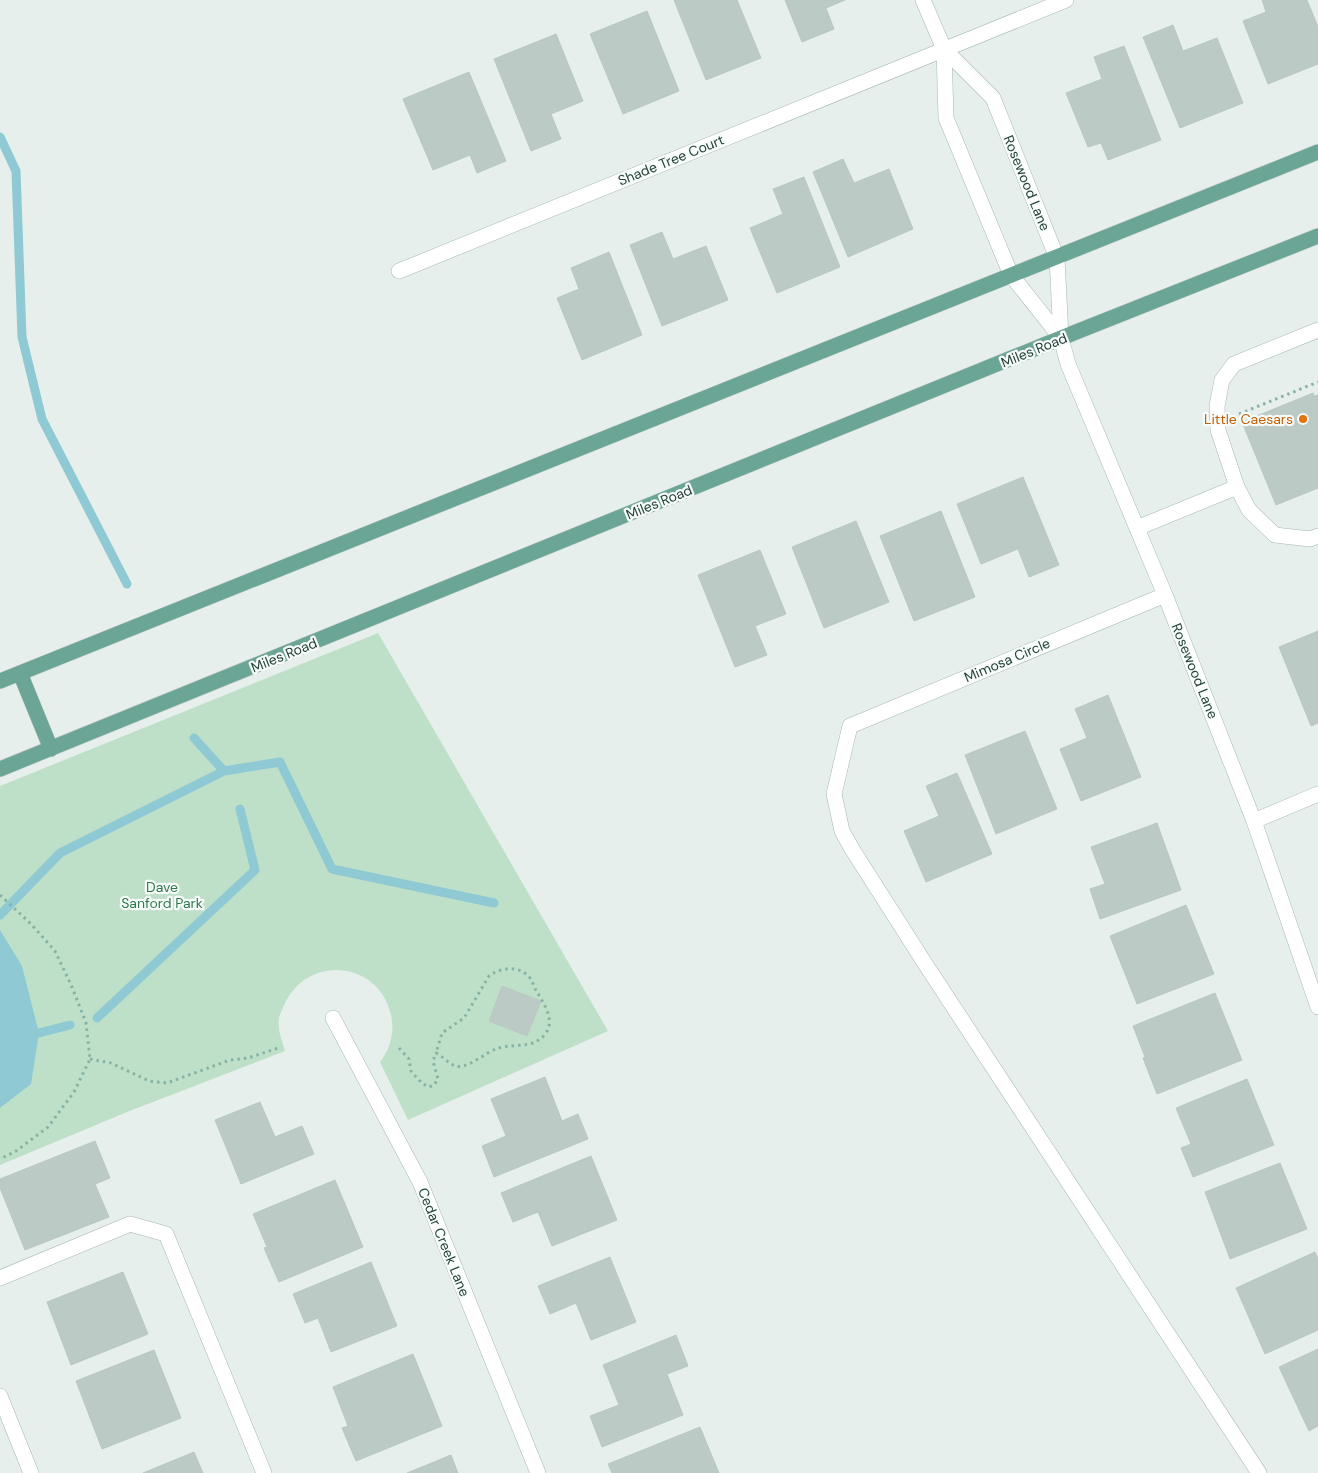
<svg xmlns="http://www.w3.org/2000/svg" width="1318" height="1473" font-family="'DM Sans',sans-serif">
<rect width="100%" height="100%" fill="#e6efeb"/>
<path fill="#bfe0c8" d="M378,633L608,1031L408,1120L380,1062C390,1049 395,1032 391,1015C379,961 309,954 285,1003C283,1008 280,1013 279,1018C277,1029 282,1040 285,1051L127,1112L0,1165V786Z"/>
<path fill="#8ec9d4" d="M0,930L22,966L39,1033L31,1084L0,1108Z"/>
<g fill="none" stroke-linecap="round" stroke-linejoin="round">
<path stroke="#8ec9d4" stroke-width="9" d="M0,137L16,171L22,337L42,419L127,584
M224,771L280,762L332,869L494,903
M0,915L60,853L224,771L194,738
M97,1018L255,870L240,809
M39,1033L70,1025"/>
</g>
<path fill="#bbcac4" stroke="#b8c9c2" d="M674,0H737L761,58L706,80Z
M785,0H845L826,8L834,29L802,42Z
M1262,0H1307L1318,27V64L1268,84L1243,21L1266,12Z
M647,11L679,91L623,114L590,34Z
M1173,25L1183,51L1217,38L1243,103L1180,128L1143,37Z
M556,34L583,101L551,114L561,139L531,151L494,59Z
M1124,46L1161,140L1108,160L1101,143L1088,147L1066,93L1102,79L1094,57Z
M469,72L506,161L477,173L470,155L433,170L403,99Z
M843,159L854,183L889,169L913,229L848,257L813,172Z
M804,177L840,267L777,293L750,228L783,214L773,189Z
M662,232L673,259L706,246L728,300L662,326L630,245Z
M609,252L642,335L582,360L557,298L579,289L571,268Z
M1313,393L1314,396L1318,395V488L1276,505L1242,422Z
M1023,477L1059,565L1029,577L1018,549L981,564L957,504Z
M941,511L975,597L914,621L880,536Z
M856,521L889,602L824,628L792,547Z
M760,550L786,614L755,626L767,655L735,667L698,575Z
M1318,631V723L1311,726L1279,647Z
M1108,695L1141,777L1081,801L1060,749L1087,738L1075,709Z
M1025,731L1057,809L996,834L965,755Z
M957,773L992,854L926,882L904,831L939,816L926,786Z
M1157,823L1181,890L1100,919L1090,889L1105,884L1091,847Z
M1186,905L1214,974L1137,1004L1110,936Z
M502,986L541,1001L527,1036L489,1021Z
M1215,993L1242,1060L1157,1094L1143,1058L1145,1057L1133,1026Z
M545,1077L562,1121L578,1114L588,1139L494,1177L482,1146L506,1136L491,1099Z
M1247,1079L1274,1145L1193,1177L1181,1148L1191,1144L1176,1108Z
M260,1102L275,1137L302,1126L314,1154L241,1184L215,1120Z
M95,1141L110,1178L95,1184L109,1217L25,1250L0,1188V1179Z
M591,1156L617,1220L552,1246L538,1212L513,1222L501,1193Z
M1280,1163L1307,1229L1230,1259L1205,1192Z
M335,1180L363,1247L279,1282L264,1248L267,1247L253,1214Z
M1315,1252L1318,1259V1330L1265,1354L1236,1288Z
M610,1257L636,1322L591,1340L576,1303L550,1314L538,1286Z
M371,1262L397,1326L331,1352L318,1318L305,1323L293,1294Z
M123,1272L148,1334L71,1365L47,1302Z
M676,1335L688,1366L667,1374L683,1415L602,1447L590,1416L619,1405L603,1365Z
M1318,1349V1426L1309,1431L1279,1367Z
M154,1350L181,1418L102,1449L76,1381Z
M413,1354L442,1426L356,1461L342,1428L348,1426L333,1387Z
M700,1427L719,1473H612L608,1464Z
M194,1452L203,1473H143Z
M451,1455L458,1473H407Z"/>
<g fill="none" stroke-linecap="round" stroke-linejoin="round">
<g stroke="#a8b8b2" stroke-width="16">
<path id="minor" d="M923,0L944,49L946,118L1011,275L1061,338
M944,49L993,98L1057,258L1061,338L1068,364L1165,595L1254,821L1318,1007
M399,271L1066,0
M1318,330L1234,364L1222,380L1217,406L1218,430L1237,487L1249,510L1275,535L1310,539L1318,536
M1137,528L1237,487
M1165,595L850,726L834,794L842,831L852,849L924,962L1259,1473
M1254,821L1318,794
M333,1018L420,1182L538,1473
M0,1278L130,1224L166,1234L264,1473
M0,1396L31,1473"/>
</g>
<g stroke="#c2cac8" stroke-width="16">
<path id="major" d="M20,673L51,749
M0,681L1318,152
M0,769L1061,338L1318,236"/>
</g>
<path stroke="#86b3a5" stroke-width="3" stroke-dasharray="2.5 4" stroke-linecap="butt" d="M1239,414L1318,382
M0,895L31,924L55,951L72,987L86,1023L90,1059L74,1092L48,1127L16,1151L0,1159
M399,1048L409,1059L411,1071L417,1078L423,1084L429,1087L434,1085L438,1079L433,1061L436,1053C442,1056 448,1063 455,1066C466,1070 485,1053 496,1049C509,1044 528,1047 537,1041C559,1028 547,1008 537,992C534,988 533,982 530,978C520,965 501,967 489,976L464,1018L442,1033L436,1053
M90,1059L111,1063L149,1081L167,1083L230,1060L248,1058L278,1048"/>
<use href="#minor" stroke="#fff" stroke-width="15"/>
<use href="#major" stroke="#6aa596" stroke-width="15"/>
</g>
<circle fill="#e8710a" stroke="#f7fbf9" stroke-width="2" cx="1303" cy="419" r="5"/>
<g text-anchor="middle" stroke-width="4.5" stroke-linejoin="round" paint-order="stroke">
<g font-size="14" fill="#24423a" stroke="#f7fbf9">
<text transform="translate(671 160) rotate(-22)" y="5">Shade Tree Court</text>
<text transform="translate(1027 183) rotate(68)" y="5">Rosewood Lane</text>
<text transform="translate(1034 350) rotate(-22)" y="5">Miles Road</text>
<text transform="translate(659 502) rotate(-22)" y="5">Miles Road</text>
<text transform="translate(284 655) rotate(-22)" y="5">Miles Road</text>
<text transform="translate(1007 660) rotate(-23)" y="5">Mimosa Circle</text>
<text transform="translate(1195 671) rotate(68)" y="5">Rosewood Lane</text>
<text transform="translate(444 1242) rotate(68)" y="5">Cedar Creek Lane</text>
</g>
<g font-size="14" fill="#c56008" stroke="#f7fbf9" text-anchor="end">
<text x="1293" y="424">Little Caesars</text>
</g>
<g font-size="14" fill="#2d7a4b" stroke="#f7fbf9">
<text x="162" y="892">Dave<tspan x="162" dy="16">Sanford Park</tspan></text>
</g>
</g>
</svg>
